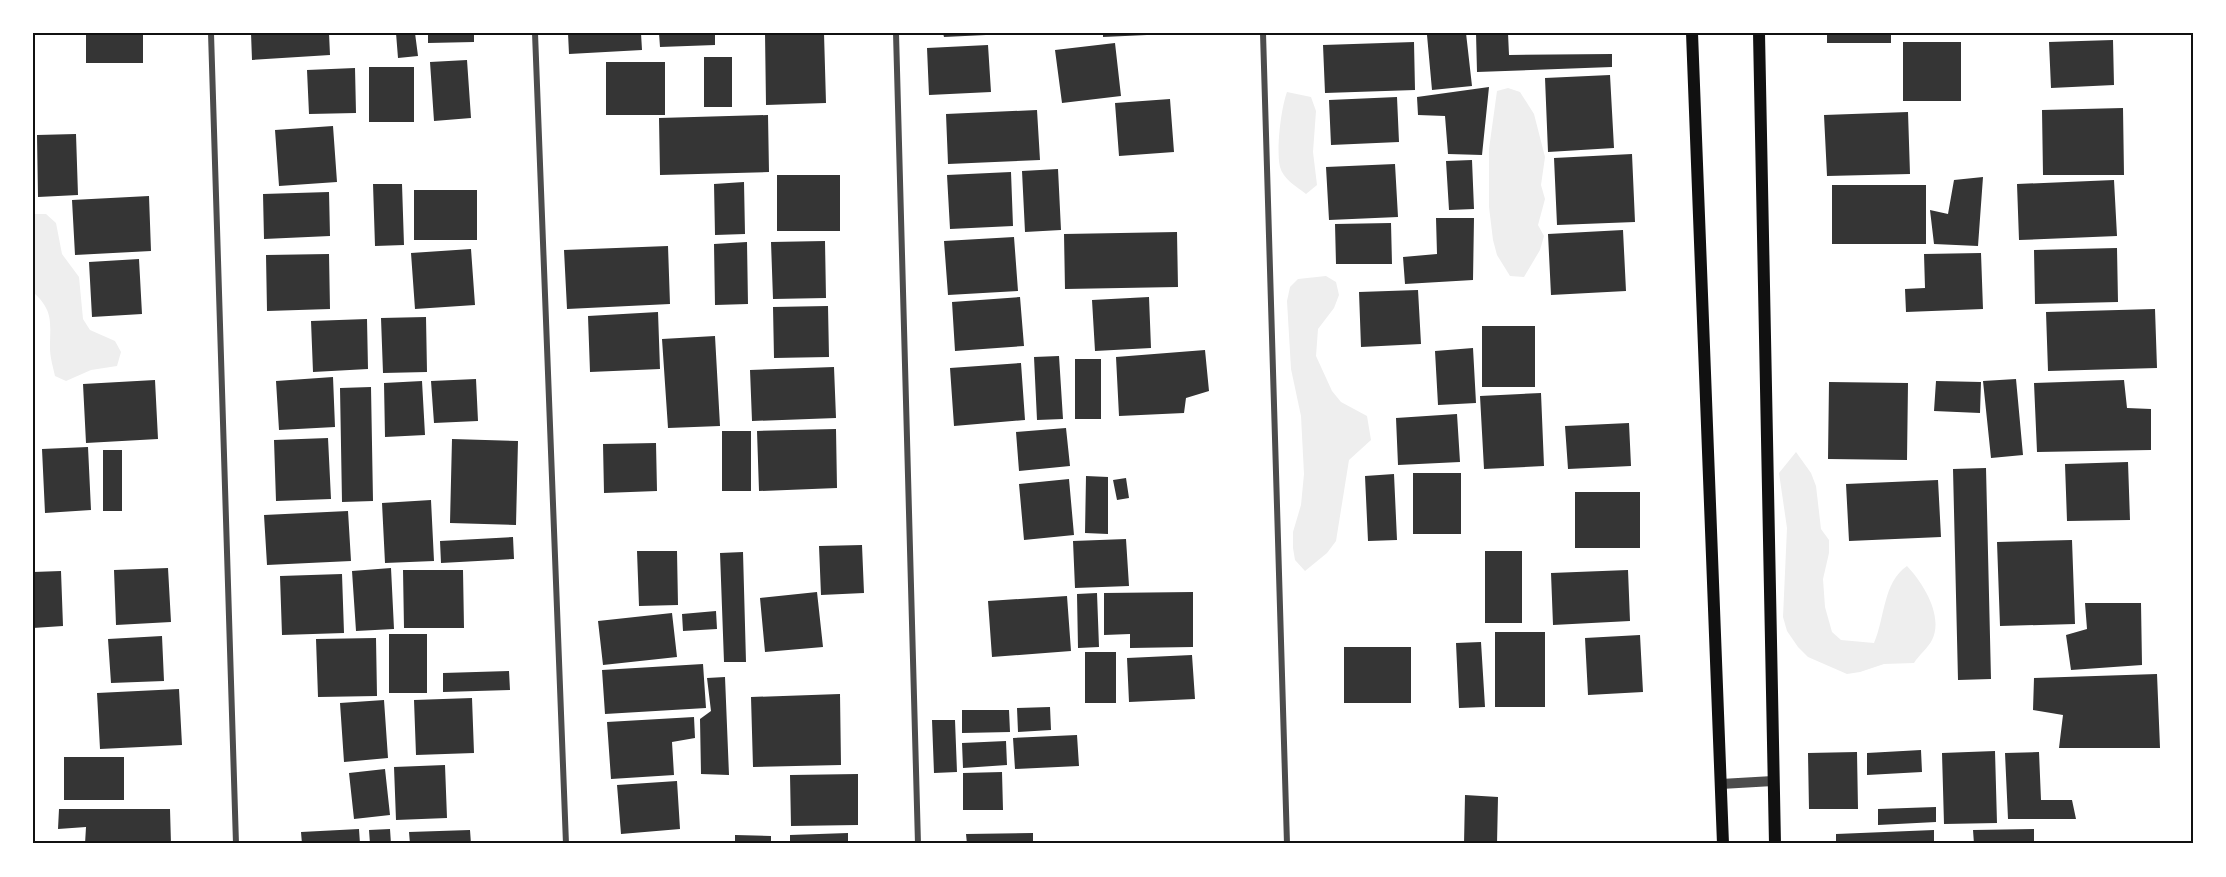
<svg xmlns="http://www.w3.org/2000/svg" width="2226" height="877" font-family="'Fira Sans',sans-serif">
<rect width="100%" height="100%" fill="#fff"/>
<path fill="#eee" d="M1508,88L1520,92L1534,114L1545,157L1541,185L1545,199L1538,225L1544,236L1540,250L1524,277L1510,276L1497,255L1493,240L1489,207V149L1497,91Z
M1287,92L1311,97L1316,111L1313,152L1317,185L1306,194C1297,187 1283,179 1280,167C1276,150 1281,108 1287,92Z
M33,214H46L56,223L62,254L79,277L83,319L90,330L115,341L121,352L117,366L91,370L66,381L55,376C53,367 50,357 50,348C50,322 54,311 33,292Z
M1326,276L1336,282L1339,295L1334,308L1318,329L1316,356L1332,391L1341,402L1367,416L1371,440L1349,460L1336,541L1327,553L1305,571L1295,560L1293,548V532L1301,505L1304,474L1301,416L1291,369L1287,301L1290,287L1298,279Z
M1796,452L1811,473L1816,486L1821,529L1829,540V553L1823,579L1825,607L1832,632L1841,640L1874,643C1885,618 1883,582 1907,566C1923,583 1944,616 1932,640C1928,648 1919,655 1914,663L1884,664L1860,672L1847,674L1808,657L1798,647L1787,631L1783,617L1787,528L1779,473Z"/>
<path fill="#353535" d="M86,33H143V63H86Z
M251,33H329L330,55L252,60Z
M396,33H415L418,56L398,58Z
M428,33H474V42L428,43Z
M568,33H641L642,50L569,54Z
M659,33H715V45L660,47Z
M765,33H824L826,103L766,105Z
M943,33H986V35L944,37Z
M1103,33H1147V35L1103,37Z
M1444,33H1466L1472,86L1432,90L1427,35Z
M1476,33H1508L1509,55L1612,54V67L1477,72Z
M1827,33H1891V43H1827Z
M2113,40L2114,85L2051,88L2049,42Z
M1414,42L1415,90L1325,93L1323,45Z
M1903,42H1961V101H1903Z
M1115,43L1121,96L1062,103L1055,50Z
M988,45L991,92L929,95L927,48Z
M704,57H732V107H704Z
M467,60L471,118L434,121L430,62Z
M606,62H665V115H606Z
M369,67H414V122H369Z
M355,68L356,113L309,114L307,70Z
M1610,75L1614,148L1548,152L1545,78Z
M1489,87L1482,155L1448,154L1445,116L1418,115L1417,97Z
M1397,97L1399,142L1331,145L1329,100Z
M1170,99L1174,152L1119,156L1115,103Z
M2123,108L2124,175H2043L2042,110Z
M1037,110L1040,160L948,164L946,114Z
M1908,112L1910,174L1827,176L1824,115Z
M768,115L769,172L660,175L659,118Z
M333,126L337,182L279,186L275,130Z
M76,134L78,195L38,197L37,135Z
M1632,154L1635,222L1557,225L1554,158Z
M1472,160L1474,209L1449,210L1446,161Z
M1395,164L1398,217L1329,220L1326,167Z
M1058,169L1061,230L1025,232L1022,171Z
M1011,172L1013,226L950,229L947,175Z
M777,175H840V231H777Z
M1983,177L1978,246L1934,244L1930,210L1948,214L1954,180Z
M2114,180L2117,236L2019,240L2017,184Z
M744,182L745,234L715,235L714,184Z
M373,184H402L404,245L375,246Z
M1832,185H1926V244H1832Z
M414,190H477V240H414Z
M329,192L330,236L264,239L263,194Z
M149,196L151,251L75,255L72,200Z
M1436,218H1474L1473,280L1405,284L1403,257L1437,254Z
M1391,223L1392,264H1336L1335,224Z
M1623,230L1626,291L1551,295L1548,234Z
M1177,232L1178,287L1065,289L1064,234Z
M1014,237L1018,291L948,295L944,241Z
M825,241L826,298L773,299L771,242Z
M747,242L748,304L715,305L714,244Z
M668,246L670,304L567,309L564,250Z
M2117,248L2118,302L2035,304L2034,250Z
M471,249L475,305L415,309L411,253Z
M1981,253L1983,309L1906,312L1905,289L1925,288L1924,254Z
M329,254L330,309L267,311L266,255Z
M139,259L142,314L92,317L89,262Z
M1418,290L1421,344L1361,347L1359,292Z
M1020,297L1024,346L955,351L952,302Z
M1149,297L1151,348L1095,351L1092,300Z
M828,306L829,357L774,358L773,307Z
M2155,309L2157,368L2048,371L2046,312Z
M658,312L660,369L590,372L588,316Z
M426,317L427,372L383,373L381,318Z
M367,319L368,369L313,372L311,321Z
M1482,326H1535V387H1482Z
M715,336L720,426L668,428L662,339Z
M1473,348L1476,403L1438,405L1435,351Z
M1205,350L1209,391L1186,398L1184,413L1119,416L1116,357Z
M1059,356L1063,419L1037,420L1034,357Z
M1075,359H1101V419H1075Z
M1021,363L1025,420L954,426L950,368Z
M834,367L836,418L752,421L750,370Z
M333,377L335,427L279,430L276,381Z
M476,379L478,421L434,423L431,381Z
M2016,379L2023,455L1991,458L1983,381Z
M155,380L158,439L86,443L83,384Z
M2124,380L2127,408L2151,409V450L2037,452L2034,383Z
M422,381L425,435L385,437L384,383Z
M1936,381L1981,382L1980,413L1934,411Z
M1829,382L1908,383L1907,460L1828,459Z
M371,387L373,501L342,502L340,388Z
M1541,393L1544,466L1484,469L1480,396Z
M1457,414L1460,462L1398,465L1396,418Z
M1629,423L1631,466L1568,469L1565,426Z
M1066,428L1070,466L1019,471L1016,432Z
M836,429L837,488L759,491L757,431Z
M722,431H751V491H722Z
M328,438L331,499L276,501L274,440Z
M452,439L518,441L516,525L450,523Z
M656,443L657,491L604,493L603,444Z
M88,447L91,510L45,513L42,449Z
M103,450H122V511H103Z
M2128,462L2130,520L2067,521L2065,464Z
M1986,468L1991,679L1958,680L1953,469Z
M1413,473H1461V534H1413Z
M1394,474L1397,540L1368,541L1365,476Z
M1086,476L1108,477V534L1085,533Z
M1126,478L1129,498L1117,500L1113,480Z
M1069,479L1074,535L1024,540L1019,484Z
M1938,480L1941,537L1849,541L1846,484Z
M1575,492H1640V548H1575Z
M431,500L434,561L385,563L382,503Z
M348,511L351,561L267,565L264,515Z
M513,537L514,559L441,563L440,541Z
M1126,539L1129,586L1075,588L1073,541Z
M2072,540L2075,624L2000,626L1997,542Z
M862,545L864,593L821,595L819,546Z
M637,551H677L678,605L639,606Z
M1485,551H1522V623H1485Z
M743,552L746,662H724L720,553Z
M168,568L171,622L116,625L114,570Z
M391,568L394,629L356,631L352,571Z
M403,570H463L464,628H404Z
M1628,570L1630,621L1553,625L1551,573Z
M61,571L63,626L33,628V572Z
M342,574L344,633L282,635L280,576Z
M817,592L823,647L765,652L760,598Z
M1193,592V647L1130,648V634L1104,635V593Z
M1097,593L1099,647L1078,648L1077,594Z
M1067,596L1071,651L992,657L988,601Z
M2085,603H2141L2142,665L2071,670L2066,635L2087,629Z
M716,611L717,629L683,631L682,614Z
M672,613L677,657L603,665L598,621Z
M1495,632H1545V707H1495Z
M389,634H427V693H389Z
M1640,635L1643,692L1588,695L1585,638Z
M162,636L164,681L111,683L108,639Z
M376,638L377,696L318,697L316,639Z
M1481,642L1485,707L1459,708L1456,643Z
M1344,647H1411V703H1344Z
M1085,652H1116V703H1085Z
M1192,655L1195,699L1129,702L1127,658Z
M703,664L706,708L605,714L602,670Z
M509,671L510,690L443,692V673Z
M2157,674L2160,748H2059L2063,715L2033,710L2034,678Z
M725,677L729,775L701,774L700,719L711,711L707,678Z
M179,689L182,745L100,749L97,693Z
M840,694L841,765L753,767L751,697Z
M472,698L474,753L416,755L414,700Z
M384,700L388,758L344,762L340,703Z
M1050,707L1051,730L1018,732L1017,708Z
M962,710H1009L1010,732L962,733Z
M694,717L695,738L672,742L674,775L611,779L607,722Z
M932,720H955L957,772L934,773Z
M1077,735L1079,766L1015,769L1013,738Z
M1006,741L1007,765L963,768L962,743Z
M1921,750L1922,772L1867,775V753Z
M1995,751L1997,823L1944,824L1942,753Z
M1857,752L1858,809H1809L1808,753Z
M2039,752L2041,800H2072L2076,819H2008L2005,753Z
M64,757H124V800H64Z
M445,765L447,818L396,820L394,767Z
M385,769L390,815L354,819L349,773Z
M1002,772L1003,810H963V773Z
M858,774V825L791,826L790,775Z
M677,781L680,829L621,834L617,785Z
M1465,795L1498,797L1497,844H1464Z
M1936,807V822L1878,825V809Z
M59,809H170L171,844H85L86,827L58,829Z
M359,829L360,844H302L301,832Z
M390,829L391,844H370L369,830Z
M2034,829V844H1974L1973,830Z
M470,830L471,844H410L409,832Z
M1934,830V844H1836V834Z
M848,833V844H790V835Z
M1033,833V844H967L966,834Z
M735,835L771,836V844H735Z"/>
<g fill="none" stroke-linecap="round" stroke-linejoin="round">
<path stroke="#4c4c4c" stroke-width="6" d="M211,33L236,844
M535,33L566,844
M896,33L918,844
M1263,33L1287,844"/>
<path stroke="#4c4c4c" stroke-width="10" d="M1721,784L1773,781"/>
<path stroke="#111" stroke-width="12" d="M1692,33L1723,844
M1759,33L1775,844"/>
</g>
<rect width="2226" height="877" fill="none" stroke="#ffffff" stroke-width="69"/>
<rect x="34" y="34" width="2158" height="808" fill="none" stroke="#111" stroke-width="2"/>
</svg>
